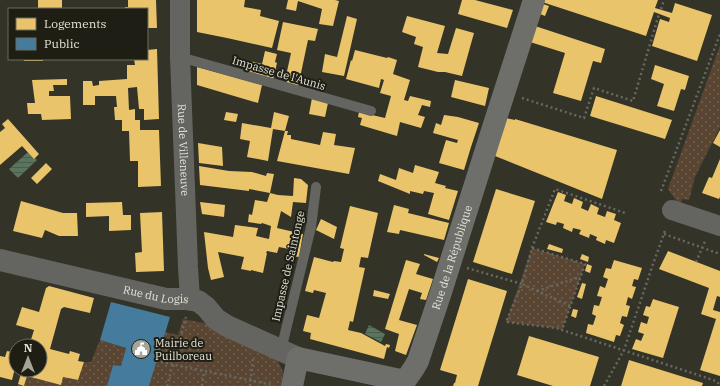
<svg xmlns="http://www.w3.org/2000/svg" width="720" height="386" font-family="'IBM Plex Serif',serif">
<defs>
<pattern id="grass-dots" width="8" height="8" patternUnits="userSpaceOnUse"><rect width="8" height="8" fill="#594532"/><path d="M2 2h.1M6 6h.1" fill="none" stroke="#71604f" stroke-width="1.8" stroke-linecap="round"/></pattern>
<pattern id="water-rules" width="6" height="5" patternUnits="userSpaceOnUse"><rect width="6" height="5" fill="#59755e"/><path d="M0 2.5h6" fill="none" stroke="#4e5c4f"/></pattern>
</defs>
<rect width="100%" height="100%" fill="#333328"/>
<path fill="url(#grass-dots)" d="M720,45V127L695,177L689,200L682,199L680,206L668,189Z
M532,248L585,264L562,330L556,328L506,322Z
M183,319L208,324L277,359L283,372L281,386H149L165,332L178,335Z
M100,340L126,348L121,366L113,365L107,386H18V384L24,386L27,376L63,377L78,380L84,362H91Z"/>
<path fill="url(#water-rules)" d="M28,152L37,160L18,178L9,169Z
M369,325L385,334L381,342L365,334Z"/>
<path fill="#e9c46a" d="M38,0H62V9H38Z
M128,0H156L157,28H147V9H125V7H128Z
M197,0H245L244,7L261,10L260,16L279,21L272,48L227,38L197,32Z
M288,0H335L339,1L333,26L319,24L322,9L298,1L296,11L286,9Z
M462,0H475L513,10L507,28L458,14Z
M543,0H658L655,8L672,13L675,3L712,15L697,61L652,46L660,19L669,22L670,18L654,12L646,36L542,2Z
M543,4L549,6L545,16L540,14Z
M347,16L357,19L344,76L322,72L325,54L337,57Z
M407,16L445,26L437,53L448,54L456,28L474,33L462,76L445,72H438L418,67L423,47L414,44L416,37L402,32Z
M283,22L318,29L315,41L308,40L298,87L287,84L286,76L291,53L277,50Z
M535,26L605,49L601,63L593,61L581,101L553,93L565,53L530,42Z
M157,49L159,119L144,120V109H139L137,87L128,88L129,110L135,109V120H140V130H159L161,186L138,187V161H130L129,131H122V120H115L114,107H117L116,96H95V105H83V81H92L93,86L99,85V81L127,79V65H135L134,59H147V50Z
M355,50L387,58L388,57L397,60L393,74L410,80L404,100L408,101L410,96L431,101L430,107L422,105L418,115L425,117L421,128L400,122L397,136L360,125L362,118L358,117L359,112L385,118L391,96L380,93L384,80L381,79L379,88L346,79L351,60L352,61Z
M265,51L277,54L275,62L277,63L273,80L248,73L250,61L262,64Z
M24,59H43V61H24Z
M655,65L689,76L685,90L681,89L674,111L657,106L664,84L651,79Z
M197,67L262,85L258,103L197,85Z
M67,79V85H53L54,91H49V96H70L71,119L42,120L41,114H28L27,103H35L32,80Z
M455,80L489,88L485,106L451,97Z
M596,96L672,120L665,139L590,116Z
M312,98L328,103L325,117L309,114Z
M226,112L238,114L236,122L224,120Z
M274,112L289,116L285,131L273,129L268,161L247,157L250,141L240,139L242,123L271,128Z
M444,115L458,117L479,123L471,147L464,170L439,163L446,140L457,143L458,140L433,133L436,123L441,125Z
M506,118L515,120V119L617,150L602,199L495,156Z
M8,119L39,154L34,159L22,146L0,165V132L5,128L2,124Z
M720,130V147L713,143Z
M285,131H288L287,135H291V139L320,145L323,132L336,134L334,145L355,148L349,174L277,161Z
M198,143L222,147L223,166L199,163Z
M720,159V197L719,199L702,193L709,177L712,178Z
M46,163L52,169L37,184L31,178Z
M415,165L439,172L435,183L446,186L445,188L458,191L449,220L428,214L434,193L424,191L423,194L410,191V194L378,181L380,174L396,180L399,168L413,173Z
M199,166L229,171L252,172L266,176L267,173L274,174L270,193L249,189V191L200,185Z
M294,178L301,179L308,185L306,203L293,202L291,217L281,211L277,228L303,234L299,257L287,255L289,249L279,247L277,253L267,251L266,253H267L263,273L251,270V271L241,269L244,257L218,252L224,277L211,280L208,268L204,232L233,237L235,225L258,228L256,236L269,239L271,226L262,223L261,224L248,222L249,214L252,215L255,200L267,202L270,193L278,195L293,196Z
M496,189L535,201L512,274L473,262Z
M558,192L566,195L564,201L572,204L574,198L583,202L581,208L588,211L591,204L599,208L597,214L605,217L607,211L616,214L614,220L621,223L614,243L606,240L605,244L596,240L597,237L590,234L589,238L579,234L581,230L573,228L572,232L563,228L564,224L557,222L556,225L546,222Z
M21,201L63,213H77L78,236H59L45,230L42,238L13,231Z
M122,202L123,215H131V230L109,231V216L86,217V203Z
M200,202L225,205L224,217L202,214Z
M394,205L409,209L408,213L449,223L444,240L400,230L399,234L387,232Z
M350,206L378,213L368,258L361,257L359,267L365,268L353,322L350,321L348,330L361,333L385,346L386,344L390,345L389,348L387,347L384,359L310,339L311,333L303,331L307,315L319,318L326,293L314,290L313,293L305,291L314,257L333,262L334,261L341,262L344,249L340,248Z
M162,212L164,271L136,272L135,253L142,252L140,213Z
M321,219L337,227L334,239L316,230Z
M549,244L563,249L562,253L547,249Z
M668,251L720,271V297L717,296L713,310L720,312V376L700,370L716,319L701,314L709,288L659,269Z
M424,254L439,258L437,262L424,255Z
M582,254L589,257L588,262L580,259Z
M406,260L420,264L416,274L433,279L426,300L420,299L422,293L409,289L399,320L417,325L406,355L395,351L399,334L385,329Z
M614,260L642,268L638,280L634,279L632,286L636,287L632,299L628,297L626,305L630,306L627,317L622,316L620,323L624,325L620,336L616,335L614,342L586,333L588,324L593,325L596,316L592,314L594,305L599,306L602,297L597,296L600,286L605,288L608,279L603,277L606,268L611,269Z
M587,264L592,266L590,273L585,271Z
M468,279L507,291L478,386H453L454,383H455L457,375L440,370Z
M582,283L586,284L582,299L577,297Z
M49,286L94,298L90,313L64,307L61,309L50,349L69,354L70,351L80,354L78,361L84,362L78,380L63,377L61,385L27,376L24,386L18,384L22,370H40V346H29L34,330L16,325L22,307L39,312L46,288Z
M374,290L390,294L388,299L373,296Z
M653,299L679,307L663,358L632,349L636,339L641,341L644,334L638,332L641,322L647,324L649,317L643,315L646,306L650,307Z
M573,309L578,310L576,318L571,316Z
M529,336L599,357L590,386H553L517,375Z
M7,351L16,353V364L12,380L0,377V356L5,357Z
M629,360L703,383L702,386H621Z"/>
<path fill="#457b9d" d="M111,302L170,317L149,386H107L113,365L121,366L126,348L100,340Z"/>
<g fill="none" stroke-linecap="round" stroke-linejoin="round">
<path stroke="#686964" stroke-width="2.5" stroke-dasharray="2 3" stroke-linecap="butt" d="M661,9L664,0
M522,98L584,118L594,88L633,101L659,14
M661,191L720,34
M664,234L720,254
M532,248L555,189L625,213
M696,262L706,239
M467,268L522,284L532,248L585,264L562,330
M537,291L580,277
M570,306L522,284L506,322L556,328L695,374L716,381L720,385
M156,361L273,385
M167,386L186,317
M202,386L204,371
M250,386L253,359
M604,386L624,350L652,267L666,228"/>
<path stroke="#646561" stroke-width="10" d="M180,57L371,111
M281,350L311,227L316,187"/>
<g stroke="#646561" stroke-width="20">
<path id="s1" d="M180,0V57L188,267L190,299"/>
<path d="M672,210L720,226"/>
</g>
<path stroke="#646561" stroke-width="22" id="s2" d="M0,260L166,299H185L198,301L206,307L216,319L227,326L298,358"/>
<path stroke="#6e6f6b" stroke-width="22" id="s3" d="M292,386L298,358L405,381L414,368L418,361L441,292L489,140L534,0"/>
</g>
<defs>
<g id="civic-disc" transform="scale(1)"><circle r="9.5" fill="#a5a59a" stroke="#1e1e15"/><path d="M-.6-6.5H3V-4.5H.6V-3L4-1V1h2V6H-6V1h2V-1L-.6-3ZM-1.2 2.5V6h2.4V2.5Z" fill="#fff"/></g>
</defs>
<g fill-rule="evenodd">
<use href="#civic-disc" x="141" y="349"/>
</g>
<g text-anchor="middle" stroke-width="4" stroke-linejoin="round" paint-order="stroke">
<g font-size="11" fill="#e3e3d7" stroke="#1e1e15">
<text transform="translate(279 73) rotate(16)" y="4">Impasse de l'Aunis</text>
<text dy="4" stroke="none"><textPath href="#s1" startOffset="150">Rue de Villeneuve</textPath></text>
<text dy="4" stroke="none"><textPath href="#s3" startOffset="271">Rue de la République</textPath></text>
<text transform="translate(288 266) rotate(-77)" y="4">Impasse de Saintonge</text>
<text dy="4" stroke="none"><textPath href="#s2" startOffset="160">Rue du Logis</textPath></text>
</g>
<g font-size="11" fill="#e3e3d7" stroke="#1e1e15" text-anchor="start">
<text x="155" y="347">Mairie de<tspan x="155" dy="13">Puilboreau</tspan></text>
</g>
</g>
<rect x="8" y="8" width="140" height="52" fill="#1e1e15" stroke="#6d6d63"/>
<rect x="16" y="18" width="20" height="12" fill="#e9c46a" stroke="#6d6d63"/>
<text x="44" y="28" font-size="12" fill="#e3e3d7">Logements</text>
<rect x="16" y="38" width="20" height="12" fill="#457b9d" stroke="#6d6d63"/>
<text x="44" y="48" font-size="12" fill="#e3e3d7">Public</text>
<g transform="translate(28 358)"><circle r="19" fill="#1e1e15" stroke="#6d6d63"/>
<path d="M0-3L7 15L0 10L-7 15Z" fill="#a5a59a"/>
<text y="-6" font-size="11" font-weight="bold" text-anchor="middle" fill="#e3e3d7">N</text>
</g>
</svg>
